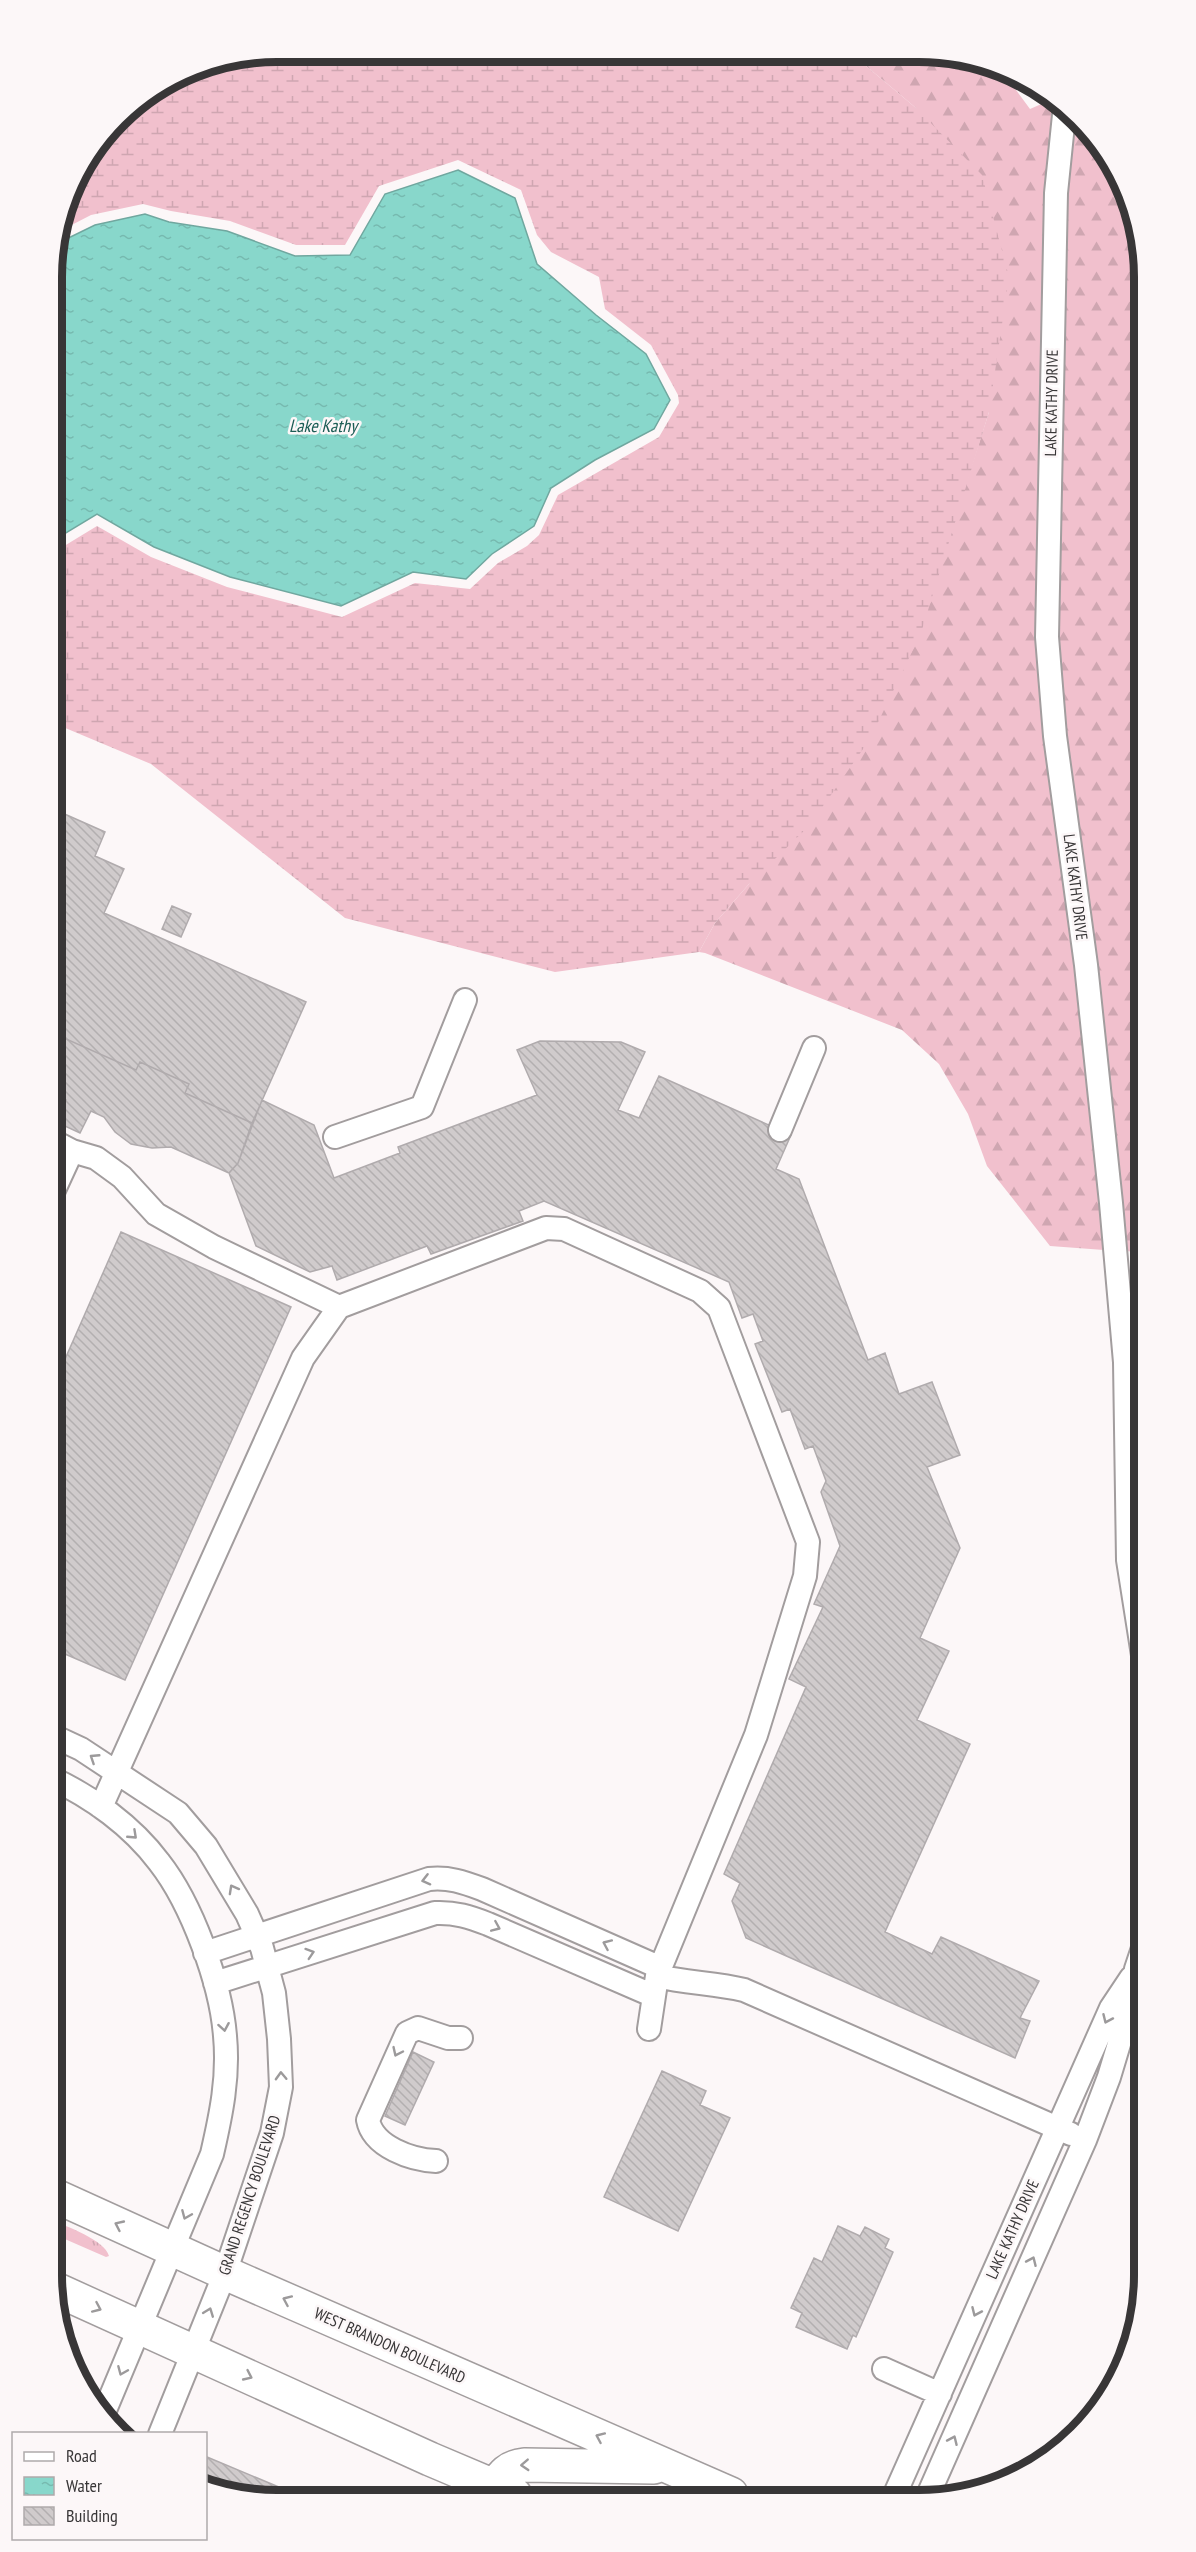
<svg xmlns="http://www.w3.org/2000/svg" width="1196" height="2552" font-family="'PT Sans Narrow',sans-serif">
<defs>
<pattern id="grass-tufts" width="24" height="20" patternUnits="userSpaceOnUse" patternTransform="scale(1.5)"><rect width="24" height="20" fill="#f1c0cd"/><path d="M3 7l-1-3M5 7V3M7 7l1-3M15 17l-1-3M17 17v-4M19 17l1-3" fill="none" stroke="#cfa6b1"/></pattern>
<pattern id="forest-firs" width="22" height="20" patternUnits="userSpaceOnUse" patternTransform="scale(1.5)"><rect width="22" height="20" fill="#f1c0cd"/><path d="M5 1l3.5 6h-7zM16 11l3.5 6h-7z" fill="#cfa6b1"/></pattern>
<pattern id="wetland-marsh" width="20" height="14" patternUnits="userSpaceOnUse" patternTransform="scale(1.5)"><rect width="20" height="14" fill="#f1c0cd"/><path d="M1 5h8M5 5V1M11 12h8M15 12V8" fill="none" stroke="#cfa6b1"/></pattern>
<pattern id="water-ripples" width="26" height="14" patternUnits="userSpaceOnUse" patternTransform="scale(1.5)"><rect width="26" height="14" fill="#88d7cb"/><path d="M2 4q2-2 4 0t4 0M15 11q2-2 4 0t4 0" fill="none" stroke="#76b9af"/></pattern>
<pattern id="building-back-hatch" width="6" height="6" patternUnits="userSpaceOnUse" patternTransform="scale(1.5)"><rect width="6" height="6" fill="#d0cbcc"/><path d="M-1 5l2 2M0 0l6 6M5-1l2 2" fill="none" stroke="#b3afb0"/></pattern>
</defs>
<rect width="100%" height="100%" fill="#fcf7f8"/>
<path fill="url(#grass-tufts)" d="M51,2220C66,2226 105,2240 109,2256L106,2257L51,2233Z"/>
<path fill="url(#forest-firs)" d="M853,55H963L999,67L1030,109L1055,98L1045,192L1036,638L1044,737L1075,966L1104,1250L1050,1246L987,1166L968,1114L939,1064L902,1030L705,953L699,952L715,923L749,884L959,506L989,412L916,108Z
M1074,114L1107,151L1137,217L1145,276V1253L1126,1251L1096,951L1066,734L1057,637L1067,193Z"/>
<path fill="url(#wetland-marsh)" d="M276,51L853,55L916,108L982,175L1009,277L989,412L921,633L870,739L810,825L749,884L715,923L699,952L555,972L345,918L151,764L51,722V554L97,526L151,557L227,587L342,617L415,583L470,589L498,563L527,546L539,535L558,495L659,437L679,403L678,395L651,345L605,309L599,277L551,252L537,235L521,190L458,160L379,186L345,245H296L230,221L171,211L143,204L91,215L60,231L74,177L127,107L190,68Z"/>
<path fill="url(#water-ripples)" stroke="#70a79f" stroke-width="1.5" d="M458,170L515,198L537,264L596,315L646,354L670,400L654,429L595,460L551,488L534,526L492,554L466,579L413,572L341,606L230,577L154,547L97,514L51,542L52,261L56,244L95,225L145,214L169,222L227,231L295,256L350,255L385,194Z"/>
<path fill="url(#building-back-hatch)" stroke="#b0abad" stroke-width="1.5" d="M51,808L105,832L95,856L124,869L104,913L306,1002L252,1123L185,1093L189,1084L140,1062L136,1070L64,1038L63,1042L51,1036Z
M172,906L191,914L181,937L162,929Z
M51,1036L63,1042L64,1038L136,1070L140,1062L189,1084L185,1093L252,1123L238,1163L229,1173L171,1147L152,1148L131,1144L115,1132L104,1117L91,1111L80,1133L56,1122L66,1100L51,1094Z
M540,1041L621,1042L645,1052L618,1110L639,1118L659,1076L791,1135L776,1169L799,1179L868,1360L885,1353L899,1394L932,1382L960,1455L927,1467L960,1548L920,1638L949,1651L917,1720L970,1744L885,1932L932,1954L941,1937L1039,1981L1020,2018L1030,2021L1015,2058L746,1938L732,1901L740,1883L724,1874L806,1687L789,1679L823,1607L814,1604L840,1546L821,1492L826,1481L813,1446L805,1449L790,1409L782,1412L755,1344L763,1341L753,1314L742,1318L729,1282L544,1201L519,1211L523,1221L431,1254L427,1246L337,1280L332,1266L310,1272L256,1246L229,1173L238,1163L262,1100L314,1125L334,1178L400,1153L398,1147L537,1095L517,1050Z
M121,1232L291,1307L125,1680L51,1648V1391Z
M413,2052L434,2062L405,2125L385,2116Z
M662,2071L706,2091L700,2105L730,2118L678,2231L604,2197Z
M838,2226L860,2236L865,2227L889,2239L885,2248L893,2252L856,2337L853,2335L847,2349L796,2327L802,2313L791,2308L814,2258L822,2262Z
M207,2457L298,2495L297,2496L233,2497L206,2488Z"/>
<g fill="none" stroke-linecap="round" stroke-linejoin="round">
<g stroke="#a29d9e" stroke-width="26">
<path id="minor" d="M1065,105L1056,193L1047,637L1055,736L1086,965L1111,1203L1125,1362L1128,1560L1145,1668
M780,1130L814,1048
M335,1137L422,1107L465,1000
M72,1151L96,1158L122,1177L156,1214L214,1247L339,1307
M51,1189L54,1190L72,1151L51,1140
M51,1735L81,1749L178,1813L206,1846L247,1914L262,1948L274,1993L279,2039L281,2087L272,2133L225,2273L160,2434
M51,1778C92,1797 132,1826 159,1862C192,1904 221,1984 225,2036C229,2077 221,2115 212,2154L103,2415
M101,1807L303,1358L339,1307L546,1228L564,1229L700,1291L719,1308L808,1542L805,1576L756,1735L657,1976L649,2029
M205,1953L429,1879C449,1877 463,1882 482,1889L661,1968
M657,1976C686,1983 715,1983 744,1990L1071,2134
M215,1983L435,1913C455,1912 470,1917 488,1924L654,1996
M436,2161C412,2160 373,2147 368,2120L407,2033L418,2028L448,2038H461
M884,2369L940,2394
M929,2493L1085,2140L1109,2077L1128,2014L1136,1969L1145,1942
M895,2494L1111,2008L1131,1978"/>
</g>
<g stroke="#a29d9e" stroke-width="36">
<path id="highway" d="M51,2194L225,2273L731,2494
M53,2288L430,2459L515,2495
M494,2487C503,2474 508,2467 524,2465L654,2467"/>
</g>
<use href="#minor" stroke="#fff" stroke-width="22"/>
<use href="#highway" stroke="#fff" stroke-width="33"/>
</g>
<defs><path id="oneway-chevron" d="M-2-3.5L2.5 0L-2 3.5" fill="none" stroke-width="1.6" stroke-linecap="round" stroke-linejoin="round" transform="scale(1.5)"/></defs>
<g stroke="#9c9a9b">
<use href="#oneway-chevron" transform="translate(94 1758) rotate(-147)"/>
<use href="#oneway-chevron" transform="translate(133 1835) rotate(43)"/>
<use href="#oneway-chevron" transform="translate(426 1880) rotate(166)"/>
<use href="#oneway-chevron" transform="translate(233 1889) rotate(-119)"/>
<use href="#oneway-chevron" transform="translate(496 1927) rotate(23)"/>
<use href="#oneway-chevron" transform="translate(607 1944) rotate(-156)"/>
<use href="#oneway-chevron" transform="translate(310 1953) rotate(-18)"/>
<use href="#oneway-chevron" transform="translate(1107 2019) rotate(114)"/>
<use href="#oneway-chevron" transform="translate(224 2027) rotate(80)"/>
<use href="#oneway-chevron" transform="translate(397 2052) rotate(115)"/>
<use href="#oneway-chevron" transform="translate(281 2076) rotate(-92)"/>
<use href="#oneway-chevron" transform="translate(186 2215) rotate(113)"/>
<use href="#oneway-chevron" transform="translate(119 2225) rotate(-155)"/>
<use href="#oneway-chevron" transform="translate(1032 2261) rotate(-66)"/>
<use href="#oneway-chevron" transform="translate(287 2300) rotate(-156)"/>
<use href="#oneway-chevron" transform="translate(97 2308) rotate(24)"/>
<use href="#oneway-chevron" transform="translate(209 2312) rotate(-69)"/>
<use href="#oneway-chevron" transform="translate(976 2312) rotate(114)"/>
<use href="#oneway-chevron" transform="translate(122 2371) rotate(113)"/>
<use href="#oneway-chevron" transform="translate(248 2376) rotate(25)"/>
<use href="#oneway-chevron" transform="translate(600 2437) rotate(-156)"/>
<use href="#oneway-chevron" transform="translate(953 2440) rotate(-66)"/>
<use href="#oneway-chevron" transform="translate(525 2465) rotate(177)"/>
</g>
<g text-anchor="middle" stroke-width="5" stroke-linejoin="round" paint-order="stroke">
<g font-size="16" fill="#383637" stroke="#fcf7f8">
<text transform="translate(1051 403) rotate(-89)" y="6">LAKE KATHY DRIVE</text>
<text transform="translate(1076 887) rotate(83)" y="6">LAKE KATHY DRIVE</text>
<text transform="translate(249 2195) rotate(-72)" y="6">GRAND REGENCY BOULEVARD</text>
<text transform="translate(1012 2229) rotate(-66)" y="6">LAKE KATHY DRIVE</text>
<text transform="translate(390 2345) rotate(24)" y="6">WEST BRANDON BOULEVARD</text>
</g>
<g font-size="18" font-style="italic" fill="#1c5d55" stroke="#fcf7f8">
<text x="323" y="432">Lake Kathy</text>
</g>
</g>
<path d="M0 0H1196V2552H0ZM277 62H919A215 215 0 0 1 1134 277V2275A215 215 0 0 1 919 2490H277A215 215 0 0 1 62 2275V277A215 215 0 0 1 277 62Z" fill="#fcf7f8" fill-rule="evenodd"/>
<path fill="none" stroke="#383637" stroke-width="8" d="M277 62H919A215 215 0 0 1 1134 277V2275A215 215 0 0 1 919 2490H277A215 215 0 0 1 62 2275V277A215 215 0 0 1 277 62Z"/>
<rect x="12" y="2432" width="195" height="108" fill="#fcf7f8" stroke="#aeaaab" stroke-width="1.5"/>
<rect x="24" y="2452" width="30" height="9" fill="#ffffff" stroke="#aeaaab" stroke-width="1.5"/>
<text x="66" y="2462" font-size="18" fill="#383637">Road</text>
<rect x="24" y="2477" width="30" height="18" fill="url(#water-ripples)" stroke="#aeaaab" stroke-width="1.5"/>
<text x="66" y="2492" font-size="18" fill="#383637">Water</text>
<rect x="24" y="2507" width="30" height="18" fill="url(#building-back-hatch)" stroke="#aeaaab" stroke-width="1.5"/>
<text x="66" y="2522" font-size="18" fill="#383637">Building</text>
</svg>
